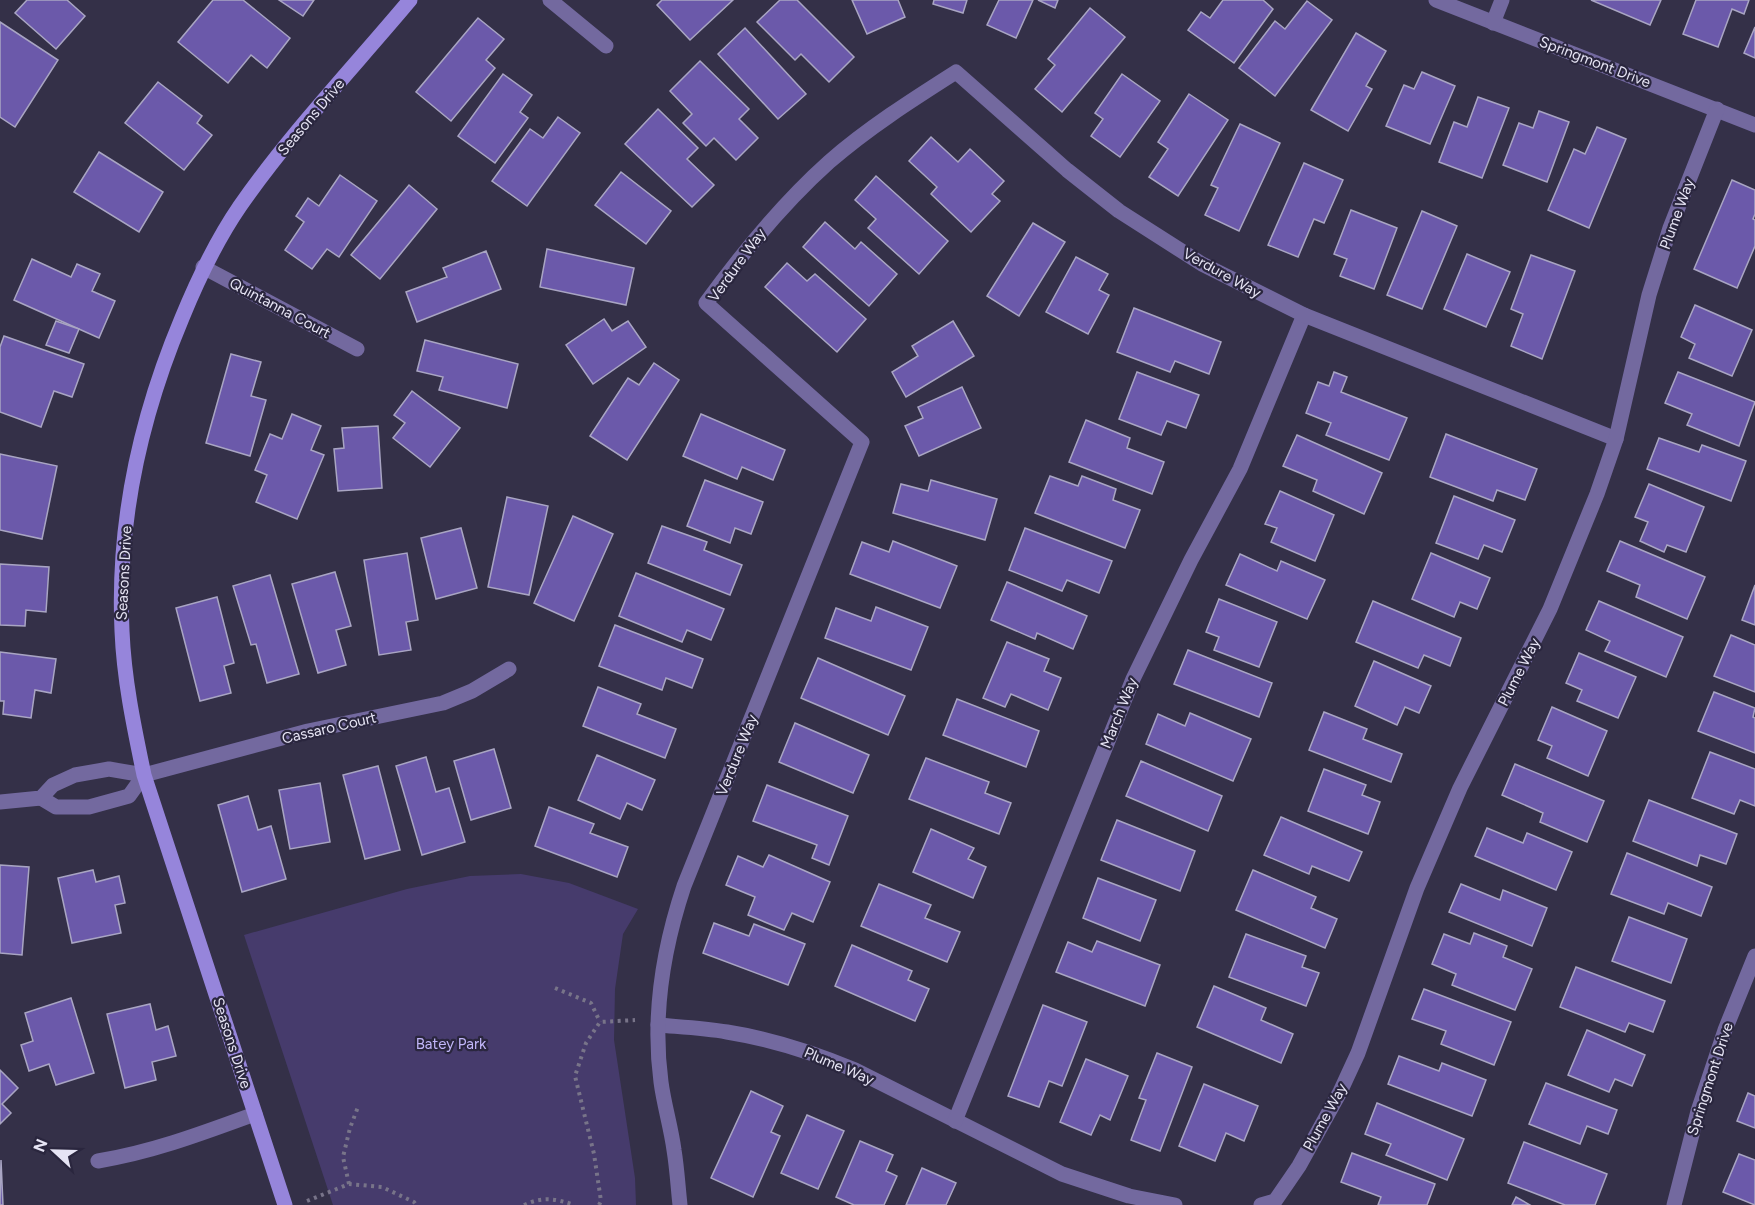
<svg xmlns="http://www.w3.org/2000/svg" width="1755" height="1205" viewBox="0 0 1755 1205" font-family="Figtree,sans-serif">
<style>
.green{fill:#463b6c}
.building{fill:#6b59aa;stroke:#a9a5c3;stroke-width:1.5}
.lines{fill:none;stroke-linecap:round;stroke-linejoin:round}
.path{stroke:#787489;stroke-width:4;stroke-dasharray:3 4.5;stroke-linecap:butt}
.street{stroke:#73699f;stroke-width:15}
.secondary{stroke:#9685db;stroke-width:15}
.labels{text-anchor:middle;dominant-baseline:central;stroke-width:4.5;stroke-linejoin:round;paint-order:stroke}
.street-label{font-size:15px;fill:#e6e4f4;stroke:#2a263e}
.park-label{font-size:15px;fill:#c1b6f9;stroke:#2a263e}
</style>
<rect width="100%" height="100%" fill="#343048"/>
<polygon class="green" points="521,874 569,883 638,909 623,934 615,989 614,1040 635,1178 636,1205 333,1205 244,935 407,889 470,876"/>
<g class="building">
<polygon points="27,0 67,0 85,16 56,49 15,13"/>
<polygon points="213,0 243,0 290,38 267,68 251,55 228,83 178,42"/>
<polygon points="279,0 314,0 303,16"/>
<polygon points="662,0 733,0 690,40 657,5"/>
<polygon points="780,0 797,0 854,57 829,82 801,54 795,60 757,22"/>
<polygon points="852,0 898,0 905,17 867,34"/>
<polygon points="934,0 967,0 963,13 933,4"/>
<polygon points="999,0 1033,0 1016,38 987,25"/>
<polygon points="1038,0 1058,0 1055,8"/>
<polygon points="1223,0 1263,0 1273,9 1234,63 1188,30 1201,12 1210,18"/>
<polygon points="1591,0 1661,0 1650,25"/>
<polygon points="1696,0 1749,0 1744,14 1732,9 1718,47 1683,34"/>
<polygon points="1307,1 1332,20 1275,96 1239,68 1275,21 1285,29"/>
<polygon points="1090,8 1125,37 1062,112 1035,89 1055,65 1048,59"/>
<polygon points="478,18 504,39 486,60 495,68 451,121 416,92"/>
<polygon points="0,22 58,60 15,127 0,117"/>
<polygon points="1755,27 1755,58 1744,53"/>
<polygon points="745,28 806,94 778,119 718,54"/>
<polygon points="1356,33 1386,51 1366,86 1372,89 1348,131 1311,110"/>
<polygon points="700,61 749,109 739,119 758,138 736,160 714,138 706,146 683,123 692,114 670,91"/>
<polygon points="1422,72 1455,86 1430,144 1386,126 1404,85 1414,89"/>
<polygon points="503,74 532,95 520,112 528,118 495,163 458,136"/>
<polygon points="1122,74 1160,101 1120,157 1091,136 1103,119 1095,113"/>
<polygon points="158,82 202,116 197,123 212,135 184,170 125,123"/>
<polygon points="1189,94 1228,120 1178,196 1149,177 1168,149 1158,142"/>
<polygon points="1478,97 1509,108 1482,178 1439,162 1454,122 1467,127"/>
<polygon points="658,109 698,148 687,159 714,185 692,207 625,144"/>
<polygon points="1539,111 1569,122 1547,182 1503,165 1519,123 1533,128"/>
<polygon points="558,117 580,133 527,206 492,181 530,129 543,138"/>
<polygon points="1240,124 1280,143 1239,231 1205,215 1218,188 1211,185"/>
<polygon points="1597,127 1626,139 1589,228 1548,210 1574,149 1585,154"/>
<polygon points="931,137 958,162 970,149 1004,181 992,194 1000,201 971,232 931,194 937,187 909,161"/>
<polygon points="99,152 163,192 139,232 74,192"/>
<polygon points="1304,163 1343,180 1324,223 1314,219 1298,257 1268,245"/>
<polygon points="621,172 671,211 646,244 595,205"/>
<polygon points="340,175 377,201 339,257 327,249 312,269 285,250 304,222 296,216 308,198 319,206"/>
<polygon points="876,176 948,241 919,274 868,228 876,219 855,200"/>
<polygon points="1732,180 1755,190 1755,214 1753,219 1755,220 1755,246 1737,288 1694,269"/>
<polygon points="409,185 437,209 380,279 351,255"/>
<polygon points="1351,210 1397,228 1374,289 1340,276 1347,259 1334,254"/>
<polygon points="1422,211 1457,226 1422,309 1387,295"/>
<polygon points="825,222 855,249 861,242 897,274 869,306 803,247"/>
<polygon points="1033,223 1065,242 1019,316 987,296"/>
<polygon points="547,249 634,268 626,305 540,287"/>
<polygon points="486,251 501,289 417,322 406,292 447,277 443,268"/>
<polygon points="1467,254 1510,272 1486,327 1444,309"/>
<polygon points="1531,255 1575,271 1542,359 1511,346 1523,314 1511,309"/>
<polygon points="1076,257 1108,274 1099,290 1109,295 1088,334 1046,312"/>
<polygon points="32,259 71,277 77,264 100,274 92,291 115,301 99,338 14,300"/>
<polygon points="787,263 807,281 815,274 866,319 837,352 765,287"/>
<polygon points="1695,305 1752,330 1732,376 1689,358 1695,344 1681,337"/>
<polygon points="1134,308 1221,342 1209,374 1175,361 1170,372 1117,352"/>
<polygon points="604,319 612,331 628,321 646,347 593,384 566,345"/>
<polygon points="56,321 79,329 69,353 46,345"/>
<polygon points="953,321 974,356 906,397 892,372 918,356 912,346"/>
<polygon points="4,336 84,364 72,397 54,391 41,427 0,412 0,347"/>
<polygon points="425,340 518,364 507,408 439,390 443,377 417,371"/>
<polygon points="231,354 261,362 251,396 266,400 250,456 206,443"/>
<polygon points="654,363 679,380 627,460 590,436 628,378 639,385"/>
<polygon points="1137,372 1199,395 1186,428 1167,421 1161,435 1119,419"/>
<polygon points="1334,372 1347,377 1341,392 1407,418 1389,460 1326,435 1331,423 1306,413 1318,382 1329,386"/>
<polygon points="1678,372 1755,402 1739,446 1687,425 1692,414 1665,403"/>
<polygon points="962,387 981,428 919,456 905,426 923,418 918,407"/>
<polygon points="412,391 460,428 430,467 393,438 405,423 394,415"/>
<polygon points="292,414 321,426 311,450 324,455 297,519 256,502 267,475 255,470 270,434 282,439"/>
<polygon points="701,414 785,450 773,480 742,467 737,479 683,456"/>
<polygon points="1086,420 1130,438 1127,448 1164,462 1152,494 1069,462"/>
<polygon points="378,426 382,488 338,491 334,449 344,448 342,428"/>
<polygon points="1446,434 1537,469 1525,500 1497,490 1493,501 1430,477"/>
<polygon points="1297,435 1382,473 1364,514 1313,491 1317,480 1283,466"/>
<polygon points="1659,438 1699,452 1702,445 1746,461 1731,501 1647,469"/>
<polygon points="0,454 57,466 42,539 0,530"/>
<polygon points="1050,476 1078,486 1082,476 1116,489 1113,500 1140,510 1125,548 1035,513"/>
<polygon points="705,480 763,502 751,534 735,528 730,543 687,526"/>
<polygon points="931,480 997,499 985,540 893,513 901,484 928,491"/>
<polygon points="1649,484 1704,507 1686,552 1667,545 1664,552 1640,541 1648,522 1635,517"/>
<polygon points="1280,491 1334,515 1315,561 1271,542 1277,528 1265,524"/>
<polygon points="1454,496 1515,520 1502,552 1484,545 1478,559 1436,543"/>
<polygon points="507,497 548,506 529,595 488,587"/>
<polygon points="573,516 613,534 574,621 534,603"/>
<polygon points="662,526 707,542 704,550 742,565 730,595 648,563"/>
<polygon points="461,528 477,588 436,599 421,538"/>
<polygon points="1025,528 1112,561 1099,593 1067,580 1062,591 1009,570"/>
<polygon points="893,541 957,566 940,608 850,574 862,542 889,552"/>
<polygon points="1620,541 1705,577 1687,619 1636,597 1640,585 1607,571"/>
<polygon points="407,553 418,620 406,622 411,650 379,655 364,560"/>
<polygon points="1431,553 1490,578 1477,609 1460,602 1454,617 1412,599"/>
<polygon points="1240,554 1277,571 1281,561 1325,580 1307,619 1226,585"/>
<polygon points="0,564 49,567 46,612 26,610 25,626 0,625"/>
<polygon points="335,572 351,626 336,630 346,665 318,673 292,584"/>
<polygon points="636,573 724,609 711,640 687,630 682,642 619,616"/>
<polygon points="270,575 299,674 267,683 256,644 251,645 233,586"/>
<polygon points="1007,582 1087,616 1073,649 1037,633 1035,639 991,620"/>
<polygon points="1755,585 1755,625 1742,620"/>
<polygon points="217,597 234,663 224,666 231,693 200,701 176,608"/>
<polygon points="1219,599 1277,622 1259,667 1214,650 1219,637 1206,632"/>
<polygon points="1373,601 1461,638 1450,666 1424,655 1418,668 1356,642"/>
<polygon points="1599,601 1683,637 1666,677 1605,651 1610,641 1586,630"/>
<polygon points="876,607 928,627 911,670 825,638 836,608 871,621"/>
<polygon points="615,625 703,659 692,688 666,678 662,690 599,666"/>
<polygon points="1731,635 1755,645 1755,692 1714,676"/>
<polygon points="1007,642 1049,659 1044,671 1061,678 1048,710 1011,694 1005,707 983,698"/>
<polygon points="1188,650 1272,683 1259,717 1174,684"/>
<polygon points="0,652 56,659 51,693 35,690 31,718 3,714 4,701 0,701"/>
<polygon points="1579,653 1636,677 1618,718 1577,701 1582,690 1566,683"/>
<polygon points="818,658 905,696 888,735 801,698"/>
<polygon points="1374,661 1431,686 1419,713 1405,707 1397,725 1355,706"/>
<polygon points="598,687 641,704 637,714 676,729 665,758 583,726"/>
<polygon points="1714,692 1755,708 1753,717 1755,718 1755,753 1698,731"/>
<polygon points="957,699 1039,731 1026,767 943,735"/>
<polygon points="1552,707 1607,731 1588,776 1547,758 1552,746 1538,740"/>
<polygon points="1324,712 1367,729 1363,739 1402,754 1391,782 1309,750"/>
<polygon points="1190,713 1251,739 1233,781 1146,744 1158,714 1185,726"/>
<polygon points="795,723 869,755 853,793 779,762"/>
<polygon points="494,749 511,808 471,820 454,761"/>
<polygon points="1710,752 1755,769 1755,806 1740,800 1734,814 1692,798"/>
<polygon points="597,755 655,780 642,810 627,803 620,819 578,800"/>
<polygon points="426,757 436,792 449,788 465,842 422,855 396,766"/>
<polygon points="926,758 989,782 985,793 1011,803 999,834 909,799"/>
<polygon points="1141,761 1222,796 1208,831 1126,796"/>
<polygon points="1515,764 1604,801 1587,842 1540,822 1543,813 1502,795"/>
<polygon points="378,766 400,850 365,859 343,775"/>
<polygon points="1324,769 1366,785 1362,795 1380,802 1368,834 1308,811"/>
<polygon points="320,783 330,842 290,849 279,790"/>
<polygon points="767,785 848,816 829,865 812,858 817,845 753,821"/>
<polygon points="248,796 258,830 271,826 286,879 242,892 218,805"/>
<polygon points="1649,800 1737,834 1726,864 1700,855 1697,866 1633,841"/>
<polygon points="549,807 594,824 590,833 628,847 617,877 535,846"/>
<polygon points="1281,817 1362,852 1349,881 1312,866 1309,874 1264,855"/>
<polygon points="1117,820 1195,851 1180,891 1101,860"/>
<polygon points="1487,828 1523,843 1527,833 1572,852 1556,890 1475,856"/>
<polygon points="931,829 974,848 968,859 986,867 973,898 913,872"/>
<polygon points="1627,853 1712,887 1701,916 1668,903 1664,914 1611,894"/>
<polygon points="769,855 830,882 813,922 792,913 784,930 748,915 755,897 726,885 738,856 763,867"/>
<polygon points="0,865 29,867 22,955 0,953"/>
<polygon points="93,870 96,882 119,876 125,903 115,905 121,933 72,943 58,878"/>
<polygon points="1253,870 1316,897 1311,908 1337,919 1325,948 1236,910"/>
<polygon points="1098,878 1156,900 1140,941 1083,918"/>
<polygon points="879,884 931,905 925,918 960,932 947,962 861,926"/>
<polygon points="1461,884 1500,900 1503,890 1547,908 1532,946 1449,912"/>
<polygon points="1629,917 1687,939 1671,983 1612,961"/>
<polygon points="714,923 749,936 754,924 805,944 788,985 703,953"/>
<polygon points="1474,933 1507,946 1503,957 1532,969 1515,1010 1452,985 1456,974 1432,964 1444,934 1470,944"/>
<polygon points="1246,934 1306,956 1302,967 1319,973 1306,1006 1229,977"/>
<polygon points="1097,941 1160,965 1145,1006 1056,972 1068,942 1092,952"/>
<polygon points="852,945 912,971 908,980 929,989 915,1021 835,986"/>
<polygon points="1576,967 1665,1001 1653,1032 1629,1023 1625,1032 1560,1007"/>
<polygon points="1214,986 1266,1008 1261,1020 1293,1034 1281,1063 1197,1027"/>
<polygon points="1424,989 1511,1022 1494,1065 1441,1044 1446,1031 1412,1019"/>
<polygon points="71,998 94,1073 56,1085 49,1064 29,1071 21,1045 33,1041 25,1013"/>
<polygon points="150,1004 156,1030 168,1026 176,1056 152,1062 156,1080 125,1088 107,1014"/>
<polygon points="1043,1005 1087,1022 1062,1086 1049,1081 1039,1107 1008,1096"/>
<polygon points="1587,1030 1645,1055 1632,1086 1615,1079 1609,1092 1568,1075"/>
<polygon points="1157,1053 1192,1067 1160,1151 1131,1140 1146,1100 1139,1098"/>
<polygon points="1399,1056 1439,1071 1442,1063 1486,1080 1472,1116 1388,1084"/>
<polygon points="1086,1059 1128,1076 1110,1120 1100,1115 1091,1135 1060,1122"/>
<polygon points="0,1070 18,1088 2,1104 11,1113 0,1124"/>
<polygon points="1546,1083 1617,1110 1608,1134 1587,1126 1580,1144 1529,1124"/>
<polygon points="1204,1084 1258,1106 1244,1141 1226,1133 1215,1161 1179,1146"/>
<polygon points="751,1091 783,1106 771,1132 780,1136 753,1197 711,1178"/>
<polygon points="1748,1093 1755,1096 1755,1128 1737,1121"/>
<polygon points="1377,1103 1464,1139 1447,1180 1386,1155 1391,1144 1365,1134"/>
<polygon points="807,1115 844,1131 818,1189 781,1173"/>
<polygon points="860,1141 893,1155 886,1171 897,1176 884,1205 854,1205 836,1197"/>
<polygon points="1524,1142 1607,1174 1595,1205 1565,1205 1508,1183"/>
<polygon points="1352,1153 1435,1184 1427,1205 1378,1205 1381,1197 1341,1182"/>
<polygon points="1739,1154 1755,1160 1755,1205 1723,1192"/>
<polygon points="1,1160 3,1205 0,1205"/>
<polygon points="922,1168 956,1183 946,1205 906,1205"/>
<polygon points="1516,1197 1530,1205 1512,1205"/>
</g>
<g class="lines">
<g class="path">
<polyline points="555,988 591,1003 600,1022"/>
<polyline points="349,1184 343,1157 350,1128 358,1107"/>
<polyline points="307,1201 349,1184 382,1187 414,1202 416,1205"/>
<path d="M524,1205C543,1196 556,1199 575,1205"/>
<polyline points="599,1205 601,1201 594,1154 575,1076 586,1043 600,1022 635,1020"/>
</g>
<g class="street">
<polyline points="550,0 606,46"/>
<polyline points="1436,0 1755,125"/>
<polyline points="1493,23 1502,0"/>
<polyline points="203,267 357,349"/>
<polyline points="41,798 56,807 89,807 129,796 144,775"/>
<polyline points="0,802 41,798 53,785 75,775 109,769 144,775 308,731 443,703 472,691 509,669"/>
<path d="M658,1025C681,1027 704,1028 727,1032C771,1039 814,1053 855,1070L1062,1174L1129,1196L1175,1205"/>
<polyline points="955,1121 1133,679 1191,560 1240,469 1304,315"/>
<path d="M98,1161C153,1152 203,1133 255,1114"/>
<path d="M680,1205C678,1187 677,1168 674,1150C671,1127 664,1105 661,1082C652,1015 663,949 684,886L862,442L706,303C743,252 782,204 829,162C868,128 912,100 956,72L1067,170L1119,211L1202,264L1304,315L1616,439"/>
<polyline points="1261,1205 1275,1201 1299,1166 1340,1092 1358,1053 1417,888 1460,788 1550,609 1597,494 1616,439 1649,295 1670,228 1717,109"/>
<polyline points="1674,1205 1698,1111 1725,1030 1755,956"/>
</g>
<path class="secondary" d="M285,1205L144,775C134,727 124,680 122,631C117,523 140,418 182,318C198,279 216,241 240,206C291,133 353,68 410,0"/>
</g>
<g class="labels">
<g class="street-label">
<text transform="translate(1595 62) rotate(21)">Springmont Drive</text>
<text transform="translate(311 117) rotate(-50)">Seasons Drive</text>
<text transform="translate(1677 214) rotate(-70)">Plume Way</text>
<text transform="translate(737 265) rotate(-54)">Verdure Way</text>
<text transform="translate(1222 273) rotate(29)">Verdure Way</text>
<text transform="translate(280 308) rotate(28)">Quintanna Court</text>
<text transform="translate(124 573) rotate(-87)">Seasons Drive</text>
<text transform="translate(1519 672) rotate(-63)">Plume Way</text>
<text transform="translate(1119 713) rotate(-68)">March Way</text>
<text transform="translate(329 728) rotate(-13)">Cassaro Court</text>
<text transform="translate(737 755) rotate(-68)">Verdure Way</text>
<text transform="translate(232 1043) rotate(72)">Seasons Drive</text>
<text transform="translate(839 1066) rotate(23)">Plume Way</text>
<text transform="translate(1710 1079) rotate(-72)">Springmont Drive</text>
<text transform="translate(1325 1117) rotate(-61)">Plume Way</text>
</g>
<g class="park-label">
<text x="451" y="1044">Batey Park</text>
</g>
</g>
<g transform="translate(54 1151) rotate(292)" stroke="#2a263e" stroke-width="4.5" paint-order="stroke">
<path d="M0-4.5L10 22L0 15L-10 22Z" fill="#e6e4f4"/>
<text y="-9" font-size="16" font-weight="bold" text-anchor="middle" fill="#e6e4f4">N</text>
</g>
</svg>
